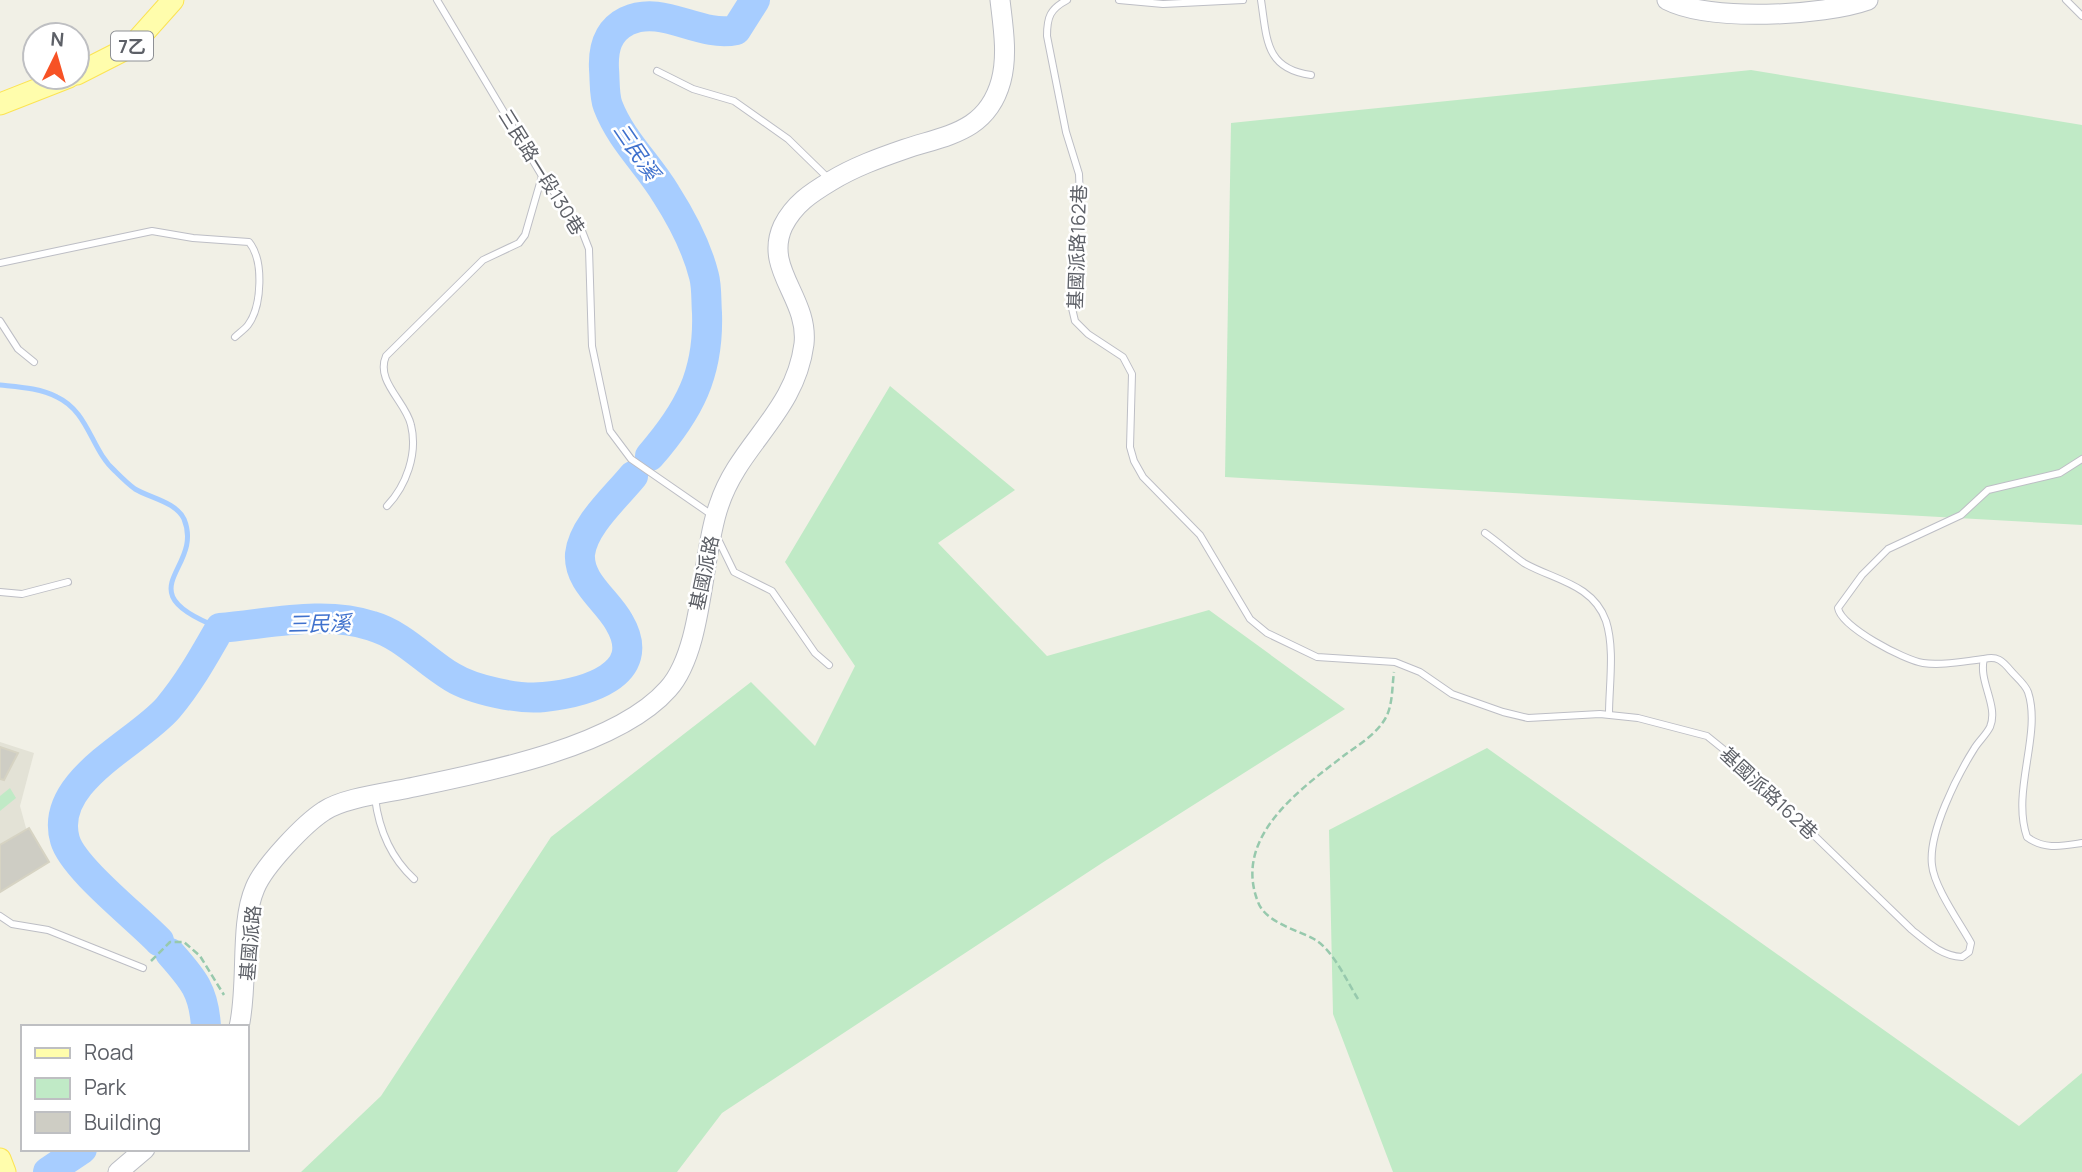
<svg xmlns="http://www.w3.org/2000/svg" width="2082" height="1172" viewBox="0 0 2082 1172" font-family="Manrope,'Noto Sans TC',sans-serif">
<style>
.education{fill:#e3e2d6}
.green{fill:#c0eac6}
.lines{fill:none;stroke-linecap:round;stroke-linejoin:round}
.stream{stroke:#a7cdff;stroke-width:5}
.river{stroke:#a7cdff;stroke-width:30}
.building{fill:#cecdc4;stroke:#d6d3c3;stroke-width:2}
.lane-casing{stroke:#bdbec5;stroke-width:8}
.secondary-casing{stroke:#bbbdc4;stroke-width:21}
.primary-casing{stroke:#fce453;stroke-width:23}
.path{stroke:#97c9ad;stroke-width:2.5;stroke-dasharray:7 3.5;stroke-linecap:butt}
.lane{stroke:#fff;stroke-width:6}
.secondary{stroke:#fff;stroke-width:19}
.primary{stroke:#fffdac;stroke-width:21}
.labels{text-anchor:middle;dominant-baseline:central;stroke-width:5;stroke-linejoin:round;paint-order:stroke}
.shield{fill:#fff;stroke:#8e9095;stroke-width:2}
.shield-label{font-size:18px;font-weight:bold;fill:#5d6067}
.street-label{font-size:19px;fill:#5d6067;stroke:#fff}
.water-label{font-size:21px;font-style:italic;fill:#3f71cd;stroke:#fff}
</style>
<rect width="100%" height="100%" fill="#f1f0e6"/>
<polygon class="education" points="0,742 34,753 20,806 32,850 0,869"/>
<g class="green">
<polygon points="1751,70 2082,125 2082,525 1225,477 1231,123"/>
<polygon points="890,386 1015,490 938,543 1047,656 1209,610 1345,709 1105,861 722,1113 677,1172 301,1172 381,1096 551,837 751,682 815,746 855,666 785,562"/>
<polygon points="1487,748 2019,1126 2082,1073 2082,1172 1393,1172 1333,1014 1329,830"/>
<polygon points="10,788 16,798 0,811 0,796"/>
</g>
<g class="lines">
<path class="stream" d="M0,385C19,387 40,388 57,397C89,412 91,450 115,471C121,477 128,484 135,489C150,498 176,502 184,519C205,570 122,590 220,628"/>
<g class="river">
<path d="M650,456C689,411 709,374 707,313C706,301 707,287 704,276C697,248 682,219 666,194C648,164 621,140 608,106C604,96 605,81 604,69C603,49 607,31 627,21C663,4 699,38 736,30L755,0"/>
<path d="M159,941C136,917 73,868 65,840C48,781 137,744 168,708C189,683 204,656 220,628C269,624 324,610 372,626C403,635 425,661 452,677C473,690 520,700 544,697C583,693 651,676 619,622C607,600 578,582 580,554C583,526 615,498 633,476"/>
<path d="M170,953C193,979 204,991 206,1027"/>
<polyline points="48,1172 82,1149"/>
</g>
</g>
<g class="building">
<polygon points="0,747 18,753 4,780 0,779"/>
<polygon points="29,828 49,862 0,892 0,845"/>
</g>
<g class="lines">
<defs>
<g id="lane">
<polyline points="437,0 542,176 582,231 589,249 592,346 610,431 631,459 712,515"/>
<path d="M1067,0C1050,9 1047,17 1047,36L1066,132L1079,174L1080,199L1071,304L1075,321L1088,334L1123,357L1132,374L1130,447L1134,461L1143,477L1200,535L1250,619L1267,633L1317,657L1395,662L1420,672L1452,694L1503,712L1528,718L1600,714L1638,718L1707,736L1733,757L1912,930C1928,943 1942,956 1962,957L1969,952L1971,943C1960,923 1934,887 1932,865C1928,833 1957,776 1974,749C1978,742 1986,735 1990,727C1999,706 1978,681 1984,659C1997,656 2002,660 2011,671C2016,677 2025,684 2028,692C2042,734 2011,791 2027,837C2044,850 2062,846 2082,843"/>
<polyline points="1119,0 1163,4 1243,0"/>
<path d="M1261,0C1267,39 1265,69 1311,75"/>
<polyline points="2066,0 2082,16"/>
<polyline points="657,71 693,89 734,101 788,139 830,180"/>
<path d="M0,263L152,231L193,238L249,242C264,260 262,306 248,325C245,329 239,333 235,337"/>
<polyline points="0,321 18,349 34,362"/>
<path d="M387,506C406,486 418,454 411,425C406,402 375,381 386,356L483,260L519,243L525,235L542,176"/>
<path d="M1485,533C1498,542 1511,554 1524,563C1554,580 1593,584 1606,621C1615,649 1609,686 1609,714"/>
<polyline points="717,537 734,572 772,591 815,653 829,665"/>
<polyline points="0,592 22,594 68,582"/>
<path d="M1984,659C1965,661 1942,666 1923,663C1904,660 1841,627 1838,608L1862,575L1888,549L1961,515L1988,490L2060,473L2082,459"/>
<path d="M375,798C379,830 390,857 414,879"/>
<polyline points="0,916 12,924 48,930 143,968"/>
</g>
<g id="secondary">
<path d="M1667,0C1710,22 1823,16 1868,0"/>
<path d="M239,1027C249,984 239,925 255,888C264,866 304,824 324,811C343,798 386,793 409,788C483,773 617,747 668,689C704,649 701,555 719,505C739,444 795,413 804,344C809,298 763,269 783,226C794,204 811,193 831,181C854,167 879,158 905,149C947,135 987,132 1001,81C1008,55 1003,26 1000,0"/>
<polyline points="118,1172 145,1149"/>
</g>
<g id="primary">
<polyline points="77,74 132,46 173,0"/>
<polyline points="0,104 69,77"/>
<polyline points="0,1159 5,1172"/>
</g>
</defs>
<use href="#lane" class="lane-casing"/>
<use href="#secondary" class="secondary-casing"/>
<use href="#primary" class="primary-casing"/>
<g class="path">
<polyline points="151,961 170,942 184,942 200,956 224,995"/>
<path d="M1358,999C1346,980 1334,951 1314,939C1297,930 1265,922 1258,902C1232,836 1302,788 1346,754C1360,744 1376,734 1385,719C1393,706 1392,686 1394,672"/>
</g>
<use href="#lane" class="lane"/>
<use href="#secondary" class="secondary"/>
<use href="#primary" class="primary"/>
</g>
<g class="labels">
<rect class="shield" x="111" y="31.5" width="42" height="29" rx="5"/>
<g class="shield-label">
<text x="132" y="46">7乙</text>
</g>
<g class="street-label">
<text transform="translate(542 172) rotate(58)">三民路一段130巷</text>
<text transform="translate(1077 247) rotate(-88)">基國派路162巷</text>
<text transform="translate(704 573) rotate(-78)">基國派路</text>
<text transform="translate(1769 793) rotate(43)">基國派路162巷</text>
<text transform="translate(250 943) rotate(-85)">基國派路</text>
</g>
<g class="water-label">
<text transform="translate(637 151) rotate(56)">三民溪</text>
<text transform="translate(319 623) rotate(-1)">三民溪</text>
</g>
</g>
<rect x="21" y="1025" width="228" height="126" fill="#ffffff" stroke="#bebfc2" stroke-width="2"/>
<rect x="35" y="1048" width="35" height="10" fill="#fffdac" stroke="#bebfc2" stroke-width="2"/>
<text x="84" y="1060" font-size="21" fill="#5d6067">Road</text>
<rect x="35" y="1078" width="35" height="21" fill="#c0eac6" stroke="#bebfc2" stroke-width="2"/>
<text x="84" y="1095" font-size="21" fill="#5d6067">Park</text>
<rect x="35" y="1112" width="35" height="21" fill="#cecdc4" stroke="#bebfc2" stroke-width="2"/>
<text x="84" y="1130" font-size="21" fill="#5d6067">Building</text>
<g transform="translate(56 56) rotate(5)"><circle r="33" fill="#ffffff" stroke="#bebfc2" stroke-width="2"/>
<path d="M0-5L12 26L0 18L-12 26Z" fill="#f75225"/>
<text y="-10" font-size="19" font-weight="bold" text-anchor="middle" fill="#5d6067">N</text>
</g>
</svg>
